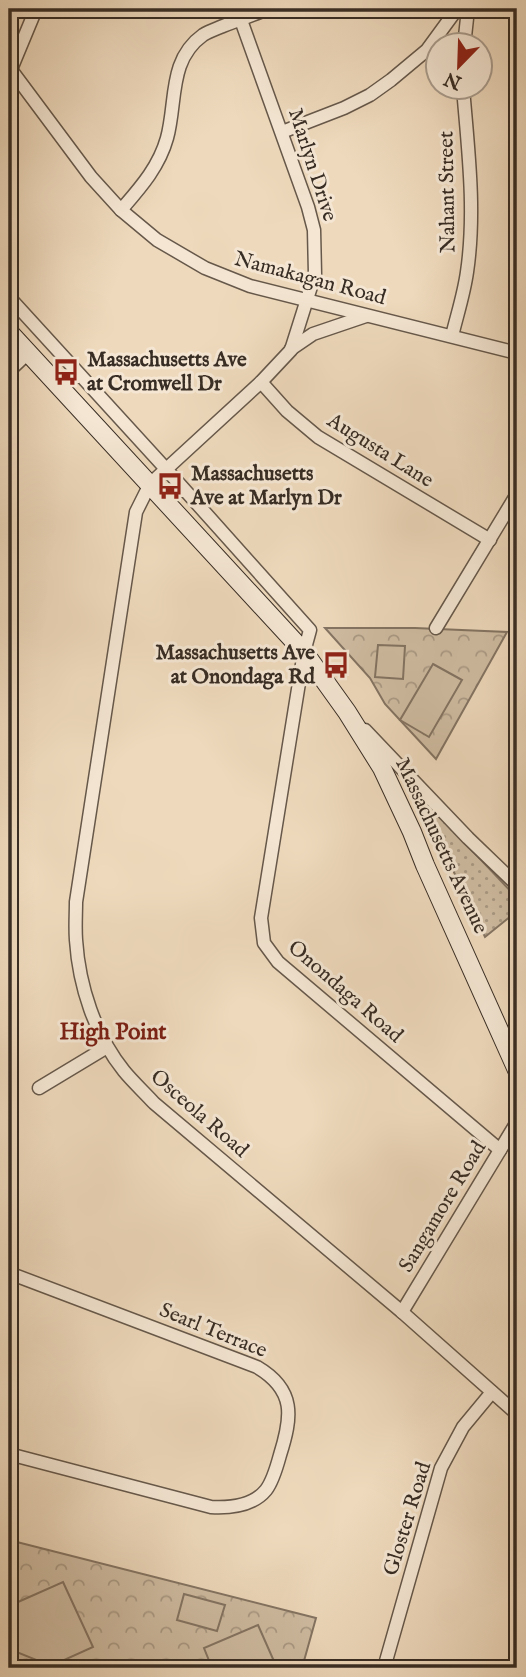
<svg xmlns="http://www.w3.org/2000/svg" width="526" height="1677" viewBox="0 0 526 1677" font-family="'IM FELL English',serif">
<style>
.grass{fill:url(#grass-dots);stroke:#847463;stroke-width:2}
.park{fill:url(#park-crowns);stroke:#847463;stroke-width:2}
.garden{fill:#cfbca2;stroke:#847463;stroke-width:2}
.lines{fill:none;stroke-linecap:round;stroke-linejoin:round}
.minor-casing{stroke:#66584a;stroke-width:15}
.secondary-casing{stroke:#382d24;stroke-width:20}
.minor{stroke:#f4e6d3;stroke-width:12}
.secondary{stroke:#f4e6d3;stroke-width:18}
.labels{text-anchor:middle;dominant-baseline:central;stroke-width:6;stroke-linejoin:round;paint-order:stroke}
.street-label{font-size:21px;fill:#382d24;stroke:#f4e6d3}
.poi-label{font-size:21px;font-weight:bold;fill:#382d24;stroke:#f4e6d3;text-anchor:start}
.neighbourhood-label{font-size:23px;font-weight:bold;fill:#7a1f14;stroke:#f4e6d3}
</style>
<defs>
<pattern id="grass-dots" width="8" height="8" patternUnits="userSpaceOnUse" patternTransform="scale(1.75)"><rect width="8" height="8" fill="#cfbca2"/><path d="M2 2h.1M6 6h.1" fill="none" stroke="#a99984" stroke-width="1.8" stroke-linecap="round"/></pattern>
<pattern id="park-crowns" width="20" height="18" patternUnits="userSpaceOnUse" patternTransform="scale(1.75)"><rect width="20" height="18" fill="#cfbca2"/><path d="M2 6a3 3 0 1 1 6 0M12 15a3 3 0 1 1 6 0" fill="none" stroke="#a99984"/></pattern>
</defs>
<rect width="100%" height="100%" fill="#eed9bc"/>
<filter id="stains"><feTurbulence type="fractalNoise" baseFrequency=".00286" numOctaves="4"/><feColorMatrix values="0 0 0 0 .2 0 0 0 0 .09 0 0 0 0 .02 0 0 0 .5 -.17"/></filter>
<radialGradient id="worn" r=".72"><stop offset=".6" stop-color="#630" stop-opacity="0"/><stop offset="1" stop-color="#630" stop-opacity=".3"/></radialGradient>
<polygon class="grass" points="414,789 517,898 517,911 485,937"/>
<g class="park">
<polygon points="325,628 415,628 507,632 436,759 385,704 370,678"/>
<polygon points="9,1540 316,1618 302,1668 9,1668"/>
</g>
<g class="garden">
<polygon points="378,645 405,646 403,679 375,677"/>
<polygon points="433,664 462,680 429,737 400,720"/>
<polygon points="63,1582 93,1647 51,1666 14,1651 9,1640 9,1606"/>
<polygon points="184,1594 225,1605 217,1631 177,1620"/>
<polygon points="258,1625 277,1668 212,1668 204,1648"/>
</g>
<g class="lines">
<defs>
<g id="minor">
<path d="M237,9L308,207L314,230L315,274L291,350L261,382L150,484L136,512L76,902C76,914 75,927 76,940C79,986 95,1035 124,1071C133,1082 144,1092 154,1103L402,1312L517,1414"/>
<polyline points="464,46 468,9"/>
<polyline points="9,67 91,177 121,210 157,240 205,268 250,286 517,353"/>
<polyline points="9,74 36,9"/>
<polyline points="282,132 344,108 370,95 391,80 427,50 457,9"/>
<path d="M121,210C140,188 159,167 167,138C177,102 168,60 203,35C209,31 216,29 223,26C238,20 253,15 268,9"/>
<polyline points="9,297 166,469 310,630 304,652 261,918 264,943 278,962 500,1150"/>
<path d="M452,336C457,315 464,294 467,272C476,211 468,149 463,88"/>
<polyline points="291,349 313,334 366,316"/>
<polyline points="9,371 28,353"/>
<polyline points="261,382 287,411 318,437 490,540"/>
<polyline points="436,628 517,494"/>
<polyline points="365,730 468,838 517,885"/>
<polyline points="39,1088 107,1047"/>
<path d="M9,1273L257,1367C296,1390 292,1417 280,1455C277,1466 273,1481 266,1490C253,1506 229,1508 211,1507L9,1454"/>
<polyline points="402,1312 517,1122"/>
<polyline points="384,1668 441,1468 463,1427 492,1392"/>
</g>
<polyline id="secondary" points="9,332 304,652 347,712 382,768 412,832 425,865 517,1070"/>
</defs>
<use href="#minor" class="minor-casing"/>
<use href="#secondary" class="secondary-casing"/>
<use href="#minor" class="minor"/>
<use href="#secondary" class="secondary"/>
</g>
<defs>
<symbol id="bus-bare" viewBox="-9 -9 18 18"><path d="M-5-6H5V4H4V6H2V4H-2V6H-4V4H-5ZM-3.5-4V0h7V-4ZM-3.5 1.2v1.5H-2V1.2ZM2 1.2v1.5H3.5V1.2Z" fill="#8f2418" stroke="#f4e6d3" stroke-width="2.5" paint-order="stroke"/></symbol>
</defs>
<g fill-rule="evenodd">
<use href="#bus-bare" x="47" y="353" width="38" height="38"/>
<use href="#bus-bare" x="151" y="467" width="38" height="38"/>
<use href="#bus-bare" x="317" y="646" width="38" height="38"/>
</g>
<g class="labels">
<g class="street-label">
<text transform="translate(312 165) rotate(72)">Marlyn Drive</text>
<text transform="translate(448 192) rotate(-91)">Nahant Street</text>
<text transform="translate(310 279) rotate(15)">Namakagan Road</text>
<text transform="translate(380 451) rotate(32)">Augusta Lane</text>
<text transform="translate(441 846) rotate(65)">Massachusetts Avenue</text>
<text transform="translate(345 992) rotate(41)">Onondaga Road</text>
<text transform="translate(199 1114) rotate(41)">Osceola Road</text>
<text transform="translate(443 1207) rotate(-59)">Sangamore Road</text>
<text transform="translate(213 1331) rotate(22)">Searl Terrace</text>
<text transform="translate(408 1519) rotate(-73)">Gloster Road</text>
</g>
<g class="poi-label">
<text x="87" y="360">Massachusetts Ave<tspan x="87" dy="24">at Cromwell Dr</tspan></text>
<text x="191" y="474">Massachusetts<tspan x="191" dy="24">Ave at Marlyn Dr</tspan></text>
<text x="315" y="653" text-anchor="end">Massachusetts Ave<tspan x="315" dy="24">at Onondaga Rd</tspan></text>
</g>
<g class="neighbourhood-label">
<text x="113" y="1032">High Point</text>
</g>
</g>
<rect width="526" height="1677" fill="none" stroke="#eed9bc" stroke-width="35"/>
<rect x="10" y="10" width="505" height="1656" fill="none" stroke="#382d24" stroke-width="3.5"/>
<rect x="18" y="18" width="491" height="1642" fill="none" stroke="#382d24" stroke-width="2"/>
<g transform="translate(459 66) rotate(203)"><circle r="33" fill="#f4e6d3" stroke="#a99c8d" stroke-width="2"/>
<path d="M0-5L12 26L0 18L-12 26Z" fill="#8f2418"/>
<text y="-10" font-size="19" font-weight="bold" text-anchor="middle" fill="#382d24">N</text>
</g>
<rect width="100%" height="100%" filter="url(#stains)"/>
<rect width="100%" height="100%" fill="url(#worn)"/>
</svg>
